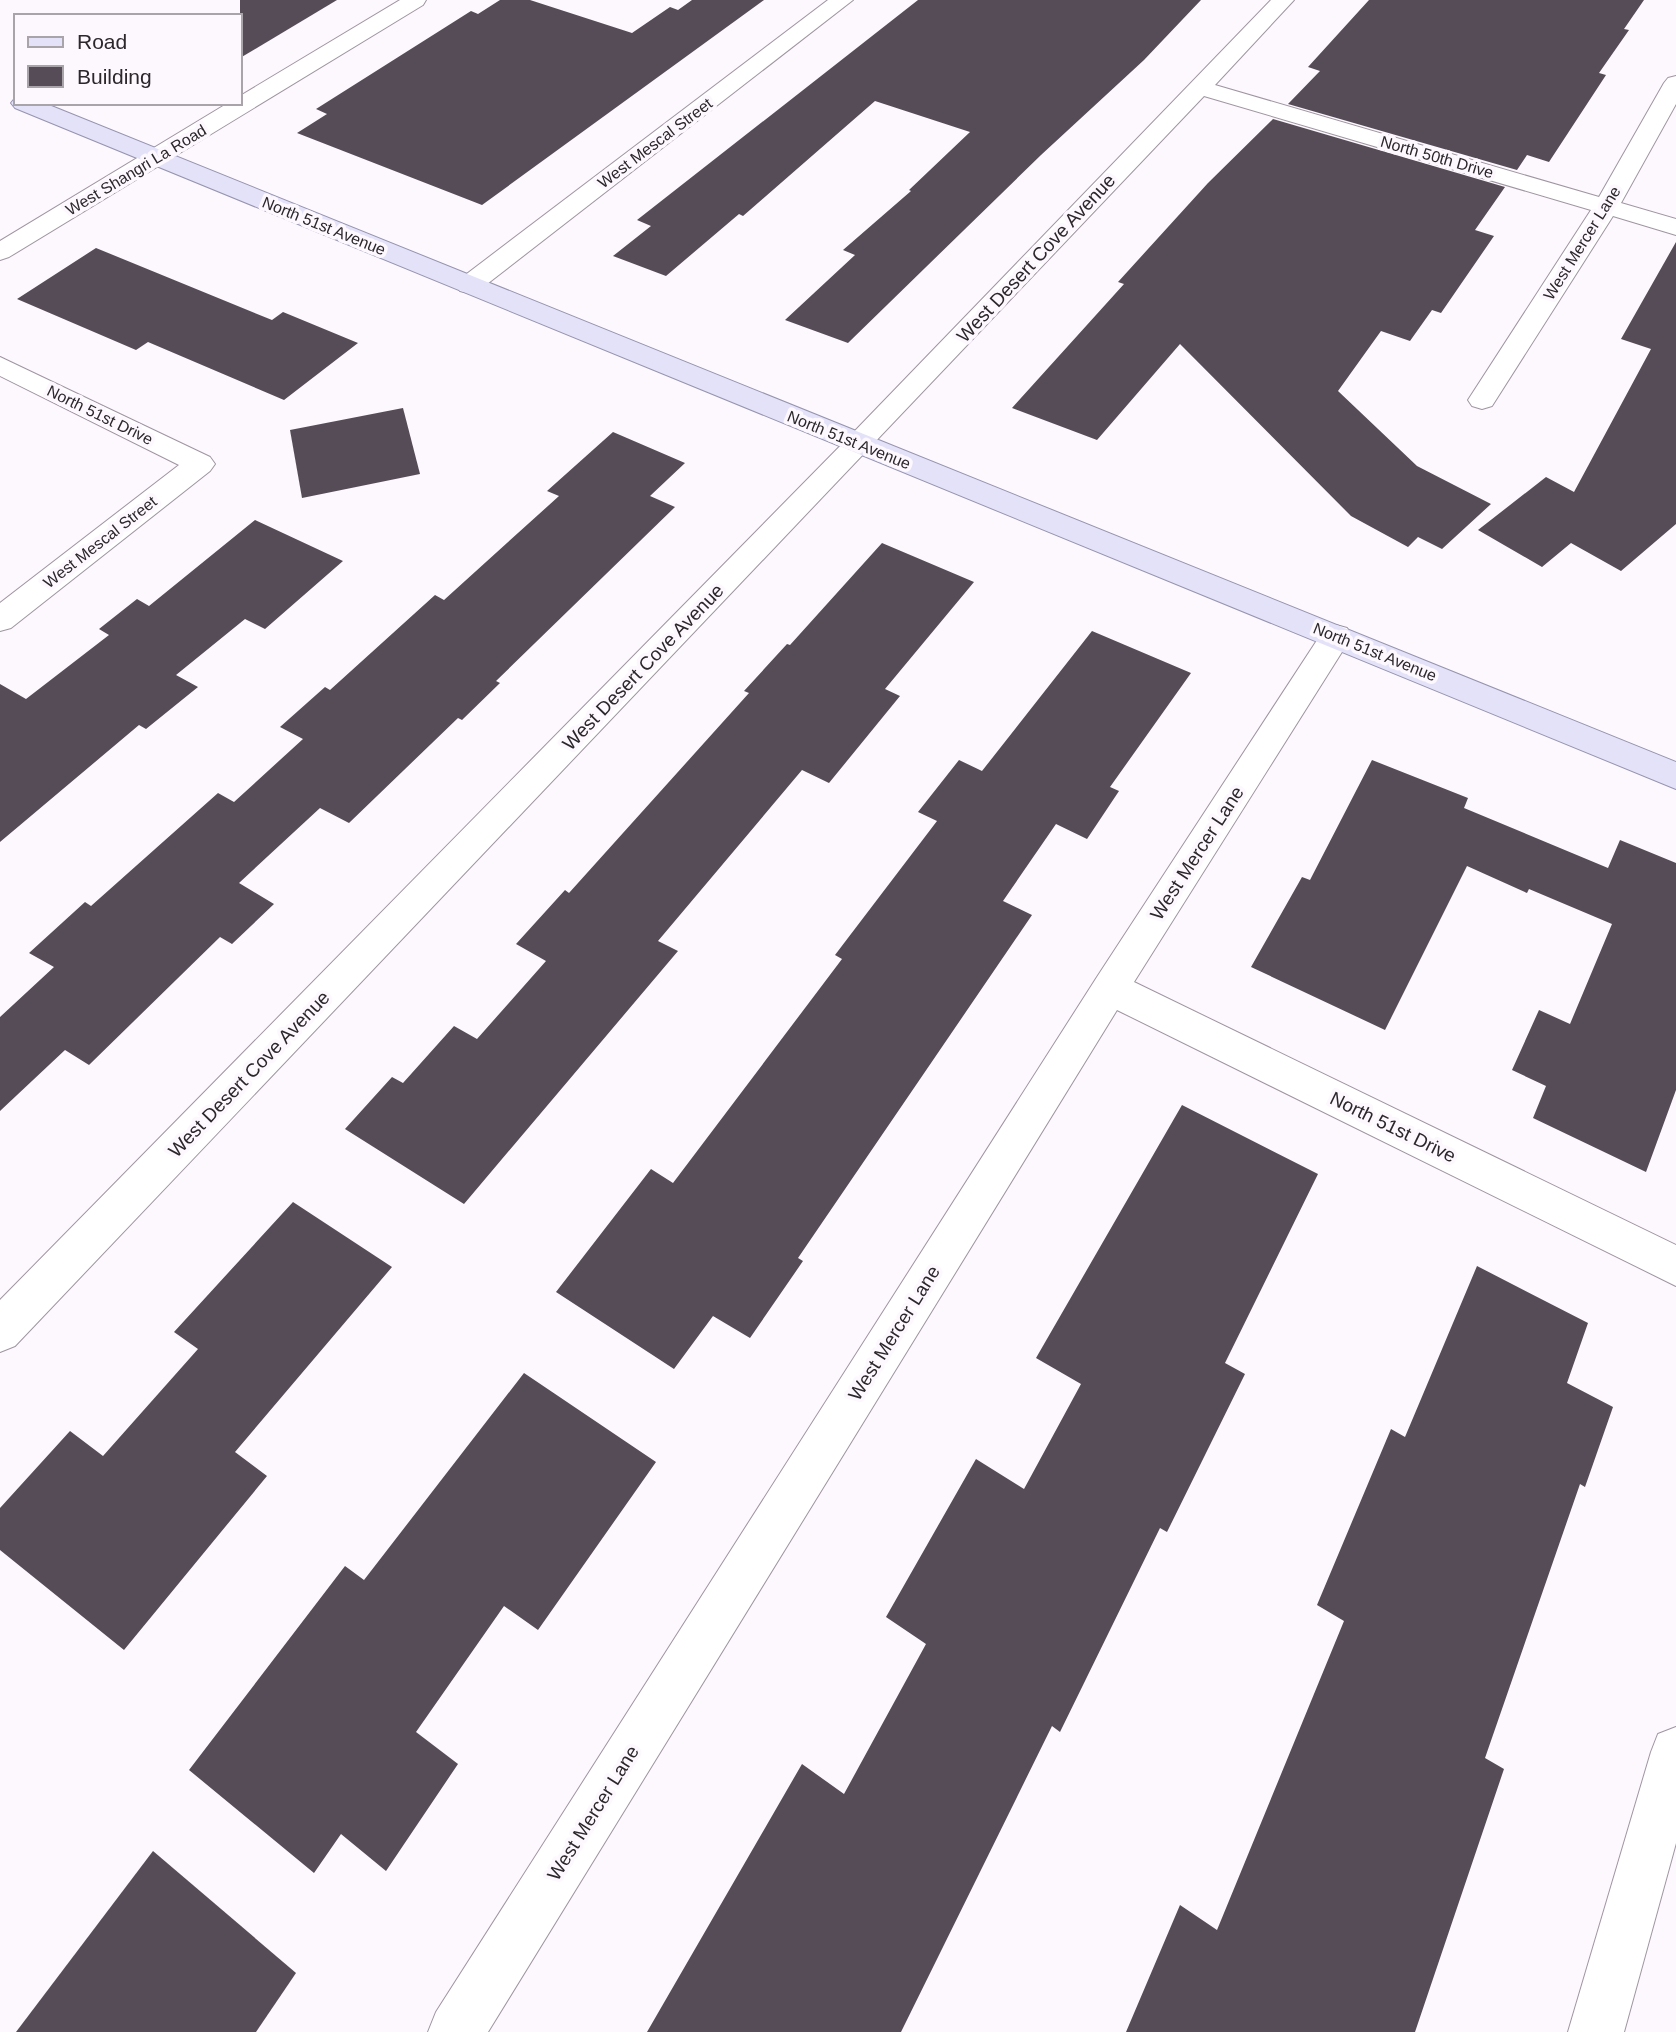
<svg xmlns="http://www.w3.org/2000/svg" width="1676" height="2032" viewBox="0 0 1676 2032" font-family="Helvetica,sans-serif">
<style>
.building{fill:#554c57}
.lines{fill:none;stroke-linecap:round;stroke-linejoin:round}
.minor-casing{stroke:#9f95a1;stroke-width:2}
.primary-casing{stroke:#9694ae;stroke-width:2}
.minor{fill:#fff;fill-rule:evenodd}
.primary{fill:#e3e2f9;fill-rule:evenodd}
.labels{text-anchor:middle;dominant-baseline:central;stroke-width:7;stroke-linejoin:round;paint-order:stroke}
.far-street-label{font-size:16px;fill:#2b272b;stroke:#fdf7fe}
.street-label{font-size:19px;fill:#2b272b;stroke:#fdf7fe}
</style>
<rect width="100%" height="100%" fill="#fdf7fe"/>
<g class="building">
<polygon points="240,0 337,0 240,58"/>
<polygon points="500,0 530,0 632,33 670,7 678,10 692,0 764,0 482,205 297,133 327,114 316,109 471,11 478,14"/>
<polygon points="918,0 1201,0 1144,60 1041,155 848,343 785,320 855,255 843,250 911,191 909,190 970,132 875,101 743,216 739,214 666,276 613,256 651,226 637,220"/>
<polygon points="1369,0 1644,0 1624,29 1629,30 1599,73 1606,75 1549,162 1527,155 1517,170 1288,104 1320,71 1308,67"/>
<polygon points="1273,119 1505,187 1475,230 1494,236 1441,313 1432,310 1410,341 1381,331 1338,391 1417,466 1491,504 1442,549 1418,537 1408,547 1351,516 1180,344 1097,440 1012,408 1124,284 1118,282 1208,183"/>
<polygon points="1676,242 1676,524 1621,571 1571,543 1542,567 1478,530 1546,477 1574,492 1651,349 1621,339"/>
<polygon points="96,248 272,320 283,312 358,343 284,400 148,342 136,350 17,299"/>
<polygon points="403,408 420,474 302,498 290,430"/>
<polygon points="613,432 685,463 650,496 675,507 496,681 500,683 462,720 458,718 349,823 320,808 239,883 274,904 232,944 220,937 89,1065 65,1050 0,1111 0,1017 54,967 29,953 85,902 91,906 218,793 234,802 303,739 280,727 325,687 330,690 435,595 444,600 559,496 547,491"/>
<polygon points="255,520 343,561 265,629 245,619 176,675 198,687 146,729 139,725 0,842 0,684 26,699 109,635 99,629 137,599 149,606"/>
<polygon points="882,543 974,582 885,689 900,696 829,783 802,770 658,941 678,951 464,1204 345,1129 392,1077 403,1083 454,1026 477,1039 546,961 516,944 565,890 569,893 749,693 744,691 787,644 790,645"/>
<polygon points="1092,631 1191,673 1110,787 1119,791 1087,839 1056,824 1003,901 1032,915 798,1258 803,1261 750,1338 713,1316 674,1369 556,1292 651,1169 673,1183 842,959 835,955 937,821 918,812 959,760 982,771"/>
<polygon points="1372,760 1468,798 1464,808 1608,868 1620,840 1676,863 1676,1090 1646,1172 1533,1118 1546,1086 1512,1070 1539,1010 1570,1024 1612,924 1529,889 1527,893 1467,866 1385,1030 1251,967 1302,877 1310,880"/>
<polygon points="1182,1105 1318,1174 1225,1363 1245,1374 1167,1532 1160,1528 1060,1732 1052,1726 901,2032 647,2032 802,1764 844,1794 926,1644 886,1617 976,1459 1024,1489 1081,1384 1036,1358"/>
<polygon points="293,1202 392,1267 235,1452 267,1476 124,1650 0,1550 0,1508 70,1431 103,1456 198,1349 174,1332"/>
<polygon points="1477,1266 1588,1323 1567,1383 1613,1407 1585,1487 1580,1484 1485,1758 1504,1769 1415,2032 1126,2032 1180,1905 1217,1930 1344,1621 1317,1605 1391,1429 1405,1437"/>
<polygon points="524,1373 656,1462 538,1630 504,1606 416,1732 458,1764 386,1871 341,1834 314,1873 189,1770 345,1566 364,1580"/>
<polygon points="153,1851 296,1973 256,2032 16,2032"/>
</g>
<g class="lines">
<defs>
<g id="minor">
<polygon points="400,0 426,0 423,5 9,257 0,260 0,241 228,103 240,103 240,96"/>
<polygon points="828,0 853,0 478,291 469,293 460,291 456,285 460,279"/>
<polygon points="1271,0 1294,0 1215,85 1599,197 1664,83 1668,78 1676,76 1676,104 1621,203 1676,219 1676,235 1613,216 1492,406 1482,409 1472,406 1468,400 1591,210 1204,96 15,1346 0,1352 0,1300 849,437"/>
<polygon points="0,357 210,457 215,464 210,471 11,628 0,631 0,603 179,465 0,376"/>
<polygon points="1336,625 1347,628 1352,636 1134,982 1676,1245 1676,1286 1117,1010 488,2032 428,2032 436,2012 1097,977 1325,628"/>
<polygon points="1676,1727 1676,1843 1624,2032 1568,2032 1651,1752 1658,1734"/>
</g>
<polygon id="primary" points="15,98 16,103 44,103 1676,762 1676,789 15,108 11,103"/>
</defs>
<use href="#minor" class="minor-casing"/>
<use href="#primary" class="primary-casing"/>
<use href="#minor" class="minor"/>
<use href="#primary" class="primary"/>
</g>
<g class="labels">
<g class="far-street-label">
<text transform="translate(655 143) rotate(-37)">West Mescal Street</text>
<text transform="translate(1437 157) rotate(16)">North 50th Drive</text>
<text transform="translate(136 170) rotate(-31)">West Shangri La Road</text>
<text transform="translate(324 226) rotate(22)">North 51st Avenue</text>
<text transform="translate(1582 243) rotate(-58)">West Mercer Lane</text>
<text transform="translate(100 415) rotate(26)">North 51st Drive</text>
<text transform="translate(849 440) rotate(22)">North 51st Avenue</text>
<text transform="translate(100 542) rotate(-38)">West Mescal Street</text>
<text transform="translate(1375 652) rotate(22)">North 51st Avenue</text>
</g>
<g class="street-label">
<text transform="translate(1036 258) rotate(-47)">West Desert Cove Avenue</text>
<text transform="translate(643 667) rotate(-46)">West Desert Cove Avenue</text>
<text transform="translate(1197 853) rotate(-57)">West Mercer Lane</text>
<text transform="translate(249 1074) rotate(-46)">West Desert Cove Avenue</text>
<text transform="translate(1393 1127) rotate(26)">North 51st Drive</text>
<text transform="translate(894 1333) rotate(-58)">West Mercer Lane</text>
<text transform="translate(593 1813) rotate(-58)">West Mercer Lane</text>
</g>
</g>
<rect x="14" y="14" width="228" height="91" fill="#fdf7fe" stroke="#a9a4aa" stroke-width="2"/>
<rect x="28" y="37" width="35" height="10" fill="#e3e2f9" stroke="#a9a4aa" stroke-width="2"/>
<text x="77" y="49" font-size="21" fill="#2b272b">Road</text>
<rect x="28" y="66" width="35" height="21" fill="#554c57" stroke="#a9a4aa" stroke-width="2"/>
<text x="77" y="84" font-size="21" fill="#2b272b">Building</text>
</svg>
